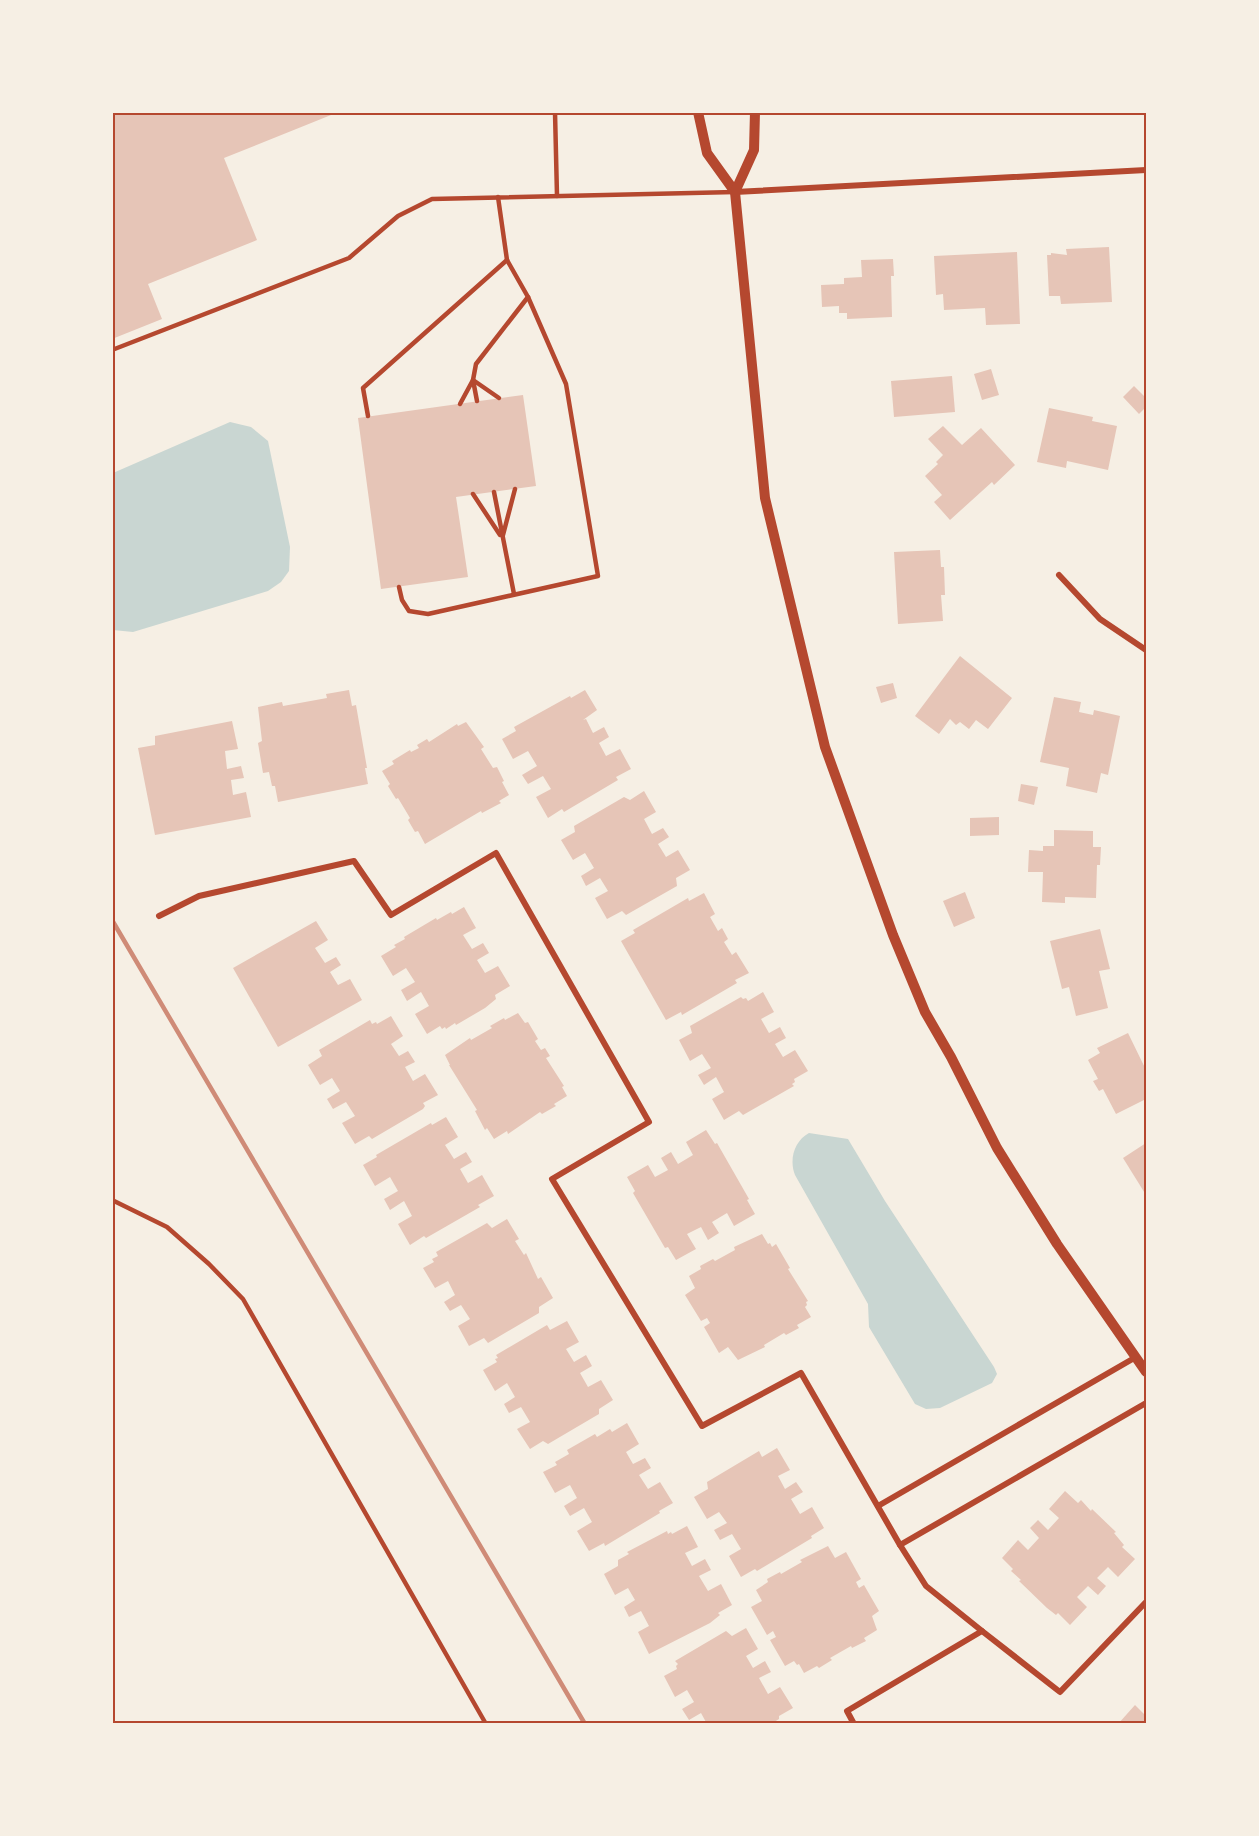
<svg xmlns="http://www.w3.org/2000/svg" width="1259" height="1836" viewBox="0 0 1259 1836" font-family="'PT Sans',sans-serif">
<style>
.water{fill:#c9d6d2}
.building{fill:#e6c5b7}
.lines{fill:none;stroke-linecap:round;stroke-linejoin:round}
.service{stroke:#b5482f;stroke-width:4.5}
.minor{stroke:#b5482f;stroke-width:6}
.tertiary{stroke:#b5482f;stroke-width:10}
.rail{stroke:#cf8b77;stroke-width:4.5}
.neatline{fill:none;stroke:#b5482f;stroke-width:2}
</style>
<rect width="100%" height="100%" fill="#f6efe4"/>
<g class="water">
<polygon points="230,422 251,427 268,441 290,547 289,571 281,582 268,591 133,632 113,630 113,473"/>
<path d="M809,1133L848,1139L885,1201L994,1367L997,1374L992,1383L940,1408L926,1409L915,1404L869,1327L868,1304L795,1175C789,1160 794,1141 809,1133Z"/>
</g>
<g class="building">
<polygon points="112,112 336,113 224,158 257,240 148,284 162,319 112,339"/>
<polygon points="1109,247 1112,302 1061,304 1060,296 1049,296 1047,255 1051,255 1051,253 1067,255 1066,249"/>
<polygon points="1017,252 1020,324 986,325 985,308 944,310 943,294 936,295 934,256"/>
<polygon points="893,259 894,276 891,276 892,317 847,319 847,313 839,313 839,306 822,307 821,285 844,284 844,278 862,277 861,260"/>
<polygon points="991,369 999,395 982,400 974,374"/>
<polygon points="952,376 955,412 894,417 891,381"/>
<polygon points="1134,386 1146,398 1146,407 1139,414 1123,397"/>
<polygon points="523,395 536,486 456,497 468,577 381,589 358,418"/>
<polygon points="1049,408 1093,417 1092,421 1117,426 1108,470 1067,461 1066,468 1037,462"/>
<polygon points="943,426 962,445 981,428 1015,465 994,485 992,482 950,520 934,502 942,495 925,476 938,464 936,462 943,455 928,439"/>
<polygon points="940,550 941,567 944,567 945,595 941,595 943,621 898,624 894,552"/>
<polygon points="960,656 1012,698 988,729 976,720 969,729 960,722 956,725 950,719 939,734 915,716"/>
<polygon points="893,683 897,698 881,703 876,687"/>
<polygon points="349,690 352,706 356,705 367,768 365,768 368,784 278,802 275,786 272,786 269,772 263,773 258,743 262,741 258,707 282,702 283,706 327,698 326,694"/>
<polygon points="585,690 597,710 583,720 586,719 593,733 604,727 609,737 599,743 606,756 620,749 631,769 616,777 618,780 564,812 562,809 548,818 536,797 551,789 543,776 528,784 522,775 537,766 528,751 513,759 502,739 516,731 514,727 570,696 571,698"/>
<polygon points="1054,697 1081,702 1079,712 1093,715 1094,710 1120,716 1108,775 1101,773 1097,793 1066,786 1069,768 1040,762"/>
<polygon points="232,721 238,749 225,751 227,769 241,766 244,778 231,780 233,795 246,792 251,817 155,835 138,748 155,745 155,736"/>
<polygon points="466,722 484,747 481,749 493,768 497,767 504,781 502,782 509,795 499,801 501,803 482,813 481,811 425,844 418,831 415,832 408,820 410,818 398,798 396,799 388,786 390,784 382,771 394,764 392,761 410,750 411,752 419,748 417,745 427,739 429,742 457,724 458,726"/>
<polygon points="1021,784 1038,787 1034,805 1018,801"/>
<polygon points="644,791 656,812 644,819 652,834 663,828 669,837 658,844 666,857 678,850 690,870 676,878 677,886 626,915 622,911 607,919 595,898 608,891 600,878 586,886 581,876 594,868 585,853 573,860 561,840 575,832 574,826 624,797 630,800"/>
<polygon points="999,817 999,835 970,836 970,818"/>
<polygon points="1054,830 1093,831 1093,847 1101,847 1100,865 1097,865 1096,898 1065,897 1065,903 1042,902 1043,872 1028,872 1029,850 1043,851 1043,846 1054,846"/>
<polygon points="965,892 975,918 954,927 943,901"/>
<polygon points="704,893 715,914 710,917 718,931 722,928 728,939 724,942 732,955 736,952 749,973 735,980 737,983 682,1015 681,1012 666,1020 621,941 635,933 633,930 688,898 689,901"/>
<polygon points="464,907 476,928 463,935 472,949 483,943 489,953 477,960 485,973 498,966 510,986 495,995 496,999 485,1008 456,1025 455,1023 446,1029 445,1027 442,1029 440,1026 427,1034 415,1014 429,1006 421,992 407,1001 401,990 415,982 406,968 393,976 381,956 396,947 394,945 405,939 404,937 436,918 437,920 451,912 452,914"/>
<polygon points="316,921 328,940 315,948 325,963 336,957 341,965 330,972 338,985 350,979 362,1000 278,1047 233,968"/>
<polygon points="1100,929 1110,969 1099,971 1108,1008 1076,1016 1069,987 1062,989 1050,941"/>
<polygon points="763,992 774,1012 761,1019 769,1033 780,1027 786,1038 775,1044 783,1057 795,1050 808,1071 794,1079 795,1082 792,1084 794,1086 743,1115 739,1111 724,1120 712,1099 724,1092 716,1077 704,1085 698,1075 711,1068 702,1054 690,1061 679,1040 692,1033 690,1026 741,997 743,999 746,998 748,1001"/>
<polygon points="518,1013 525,1023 528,1022 538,1039 535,1041 541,1050 545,1048 550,1056 546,1058 564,1086 562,1087 567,1096 554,1104 556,1106 542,1114 540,1112 508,1134 507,1131 494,1139 487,1128 485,1130 475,1111 477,1110 449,1065 450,1065 445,1055 470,1038 471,1040 492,1028 490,1026 504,1018 505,1020"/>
<polygon points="391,1016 403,1036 391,1044 399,1056 408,1051 415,1062 405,1067 413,1081 425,1074 438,1095 423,1103 425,1106 423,1109 372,1139 369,1136 355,1144 342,1123 355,1116 346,1102 333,1109 327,1099 340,1091 332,1078 320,1085 308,1065 322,1056 319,1050 370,1020 372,1024 376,1022 377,1024"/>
<polygon points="1128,1033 1146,1070 1146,1099 1116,1114 1103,1089 1099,1091 1093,1081 1098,1079 1088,1060 1100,1053 1097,1048"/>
<polygon points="446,1117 458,1137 445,1145 454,1159 466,1152 472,1162 460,1169 468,1183 482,1175 494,1196 478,1205 480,1207 426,1238 424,1236 410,1245 398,1224 412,1216 404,1201 390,1210 384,1199 398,1191 390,1177 375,1186 363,1165 377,1157 376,1155 431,1123 432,1125"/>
<polygon points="706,1130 715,1144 717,1143 749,1199 747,1200 755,1214 734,1226 727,1213 712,1222 719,1233 708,1240 701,1227 687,1234 696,1249 676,1260 668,1247 665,1248 633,1193 635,1191 627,1177 648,1165 655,1177 668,1170 661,1158 671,1152 678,1164 693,1155 686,1142"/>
<polygon points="1146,1143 1146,1195 1123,1158"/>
<polygon points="507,1219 519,1239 515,1241 524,1255 526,1253 538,1279 541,1277 553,1298 539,1307 539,1313 488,1343 484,1338 469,1346 458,1326 470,1319 461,1305 450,1311 444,1302 455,1295 448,1281 435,1288 423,1268 434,1262 432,1259 438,1256 436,1252 487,1223 492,1228"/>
<polygon points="762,1234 768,1244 770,1243 772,1247 776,1244 790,1268 788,1269 808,1301 806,1302 807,1305 805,1307 811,1317 797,1325 799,1328 786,1335 784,1333 764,1345 765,1347 738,1360 728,1347 719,1353 704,1327 710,1323 707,1318 701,1321 685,1295 695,1288 689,1276 701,1269 700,1266 713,1259 715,1261 735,1250 734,1247"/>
<polygon points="567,1321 579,1342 566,1349 574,1362 586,1355 592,1366 580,1373 588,1387 601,1380 613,1400 599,1409 599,1414 548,1444 543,1441 530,1449 517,1429 530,1422 521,1407 509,1413 504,1404 515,1397 507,1383 495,1391 483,1370 497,1362 495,1359 498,1358 496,1355 547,1325 550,1330"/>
<polygon points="627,1423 639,1444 626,1452 633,1464 645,1458 651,1468 639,1475 648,1489 660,1482 673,1503 659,1511 660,1513 605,1546 604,1543 589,1551 577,1531 592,1522 584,1508 570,1516 564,1506 577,1498 570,1485 555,1493 543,1472 557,1465 555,1462 569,1454 567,1450 595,1434 597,1437 610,1429 612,1432"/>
<polygon points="777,1448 790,1470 778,1476 785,1489 796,1482 803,1492 791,1499 800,1514 812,1507 824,1528 811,1536 812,1538 757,1571 755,1569 741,1577 729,1556 741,1549 732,1534 720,1540 714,1530 727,1523 719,1512 707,1519 694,1497 708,1489 707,1482 759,1451 762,1457"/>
<polygon points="1065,1491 1078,1503 1081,1500 1091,1511 1092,1509 1116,1532 1114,1533 1124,1545 1122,1547 1135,1559 1118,1577 1108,1567 1097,1578 1106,1586 1098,1595 1088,1586 1077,1597 1087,1607 1070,1625 1058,1613 1056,1615 1047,1608 1019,1581 1021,1580 1011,1571 1013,1569 1002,1558 1018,1540 1028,1550 1039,1538 1030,1528 1038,1520 1048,1530 1059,1518 1049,1509"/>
<polygon points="687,1526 698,1547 685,1553 692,1566 705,1559 711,1570 699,1576 708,1591 721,1584 732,1605 718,1613 720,1615 710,1623 649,1654 638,1632 649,1626 641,1611 629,1617 624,1607 635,1600 628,1588 615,1595 604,1574 618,1566 618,1560 629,1554 627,1552 667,1531 668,1534 671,1532 672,1534"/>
<polygon points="828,1546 835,1558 846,1552 861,1579 856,1582 859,1588 864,1585 879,1611 872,1616 877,1630 864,1638 866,1641 852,1648 851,1646 830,1658 832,1660 819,1668 817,1666 804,1673 799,1664 797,1665 794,1661 785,1666 770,1640 776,1637 773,1631 767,1635 751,1607 762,1601 756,1590 768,1582 767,1579 780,1572 781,1574 802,1562 800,1560"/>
<polygon points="746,1628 758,1649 746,1656 753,1668 765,1661 771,1672 759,1678 768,1694 780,1687 793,1708 779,1716 779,1719 771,1724 707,1724 701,1713 689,1720 682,1709 694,1702 687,1690 675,1697 664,1676 677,1669 676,1666 678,1664 675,1661 726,1631 732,1636"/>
<polygon points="1135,1705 1146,1716 1146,1724 1118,1724"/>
</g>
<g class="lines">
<g class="service">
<polyline points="555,112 557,196"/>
<polyline points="112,350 349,258 398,216 432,199 735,192"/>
<polyline points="477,401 473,380 476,364 528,297"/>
<polyline points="460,404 473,380 499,398"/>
<polyline points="368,416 363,388 507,260"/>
<polyline points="494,492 514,594"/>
<polyline points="473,494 500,535"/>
<polyline points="503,535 515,489"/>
<polyline points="399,587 402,600 409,611 428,614 598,576 566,384 528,297 507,260 498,197"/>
<polyline points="112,1200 167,1227 209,1264 243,1299 486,1724"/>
</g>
<g class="minor">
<polyline points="735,192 1146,170"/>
<polyline points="1059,575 1100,619 1146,650"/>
<polyline points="159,916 199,896 354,861 391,915 496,853 649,1122 552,1179 702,1426 801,1373 900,1545 926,1586 982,1631 847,1711 854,1724"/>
<polyline points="878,1506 1136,1357"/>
<polyline points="900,1545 1146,1403"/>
<polyline points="982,1631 1060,1692 1146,1602"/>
</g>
<g class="tertiary">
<polyline points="698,112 707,153 735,192 765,498 825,747 893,935 925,1012 951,1057 997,1148 1057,1244 1146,1372"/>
<polyline points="735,192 754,150 755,112"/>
</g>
<polyline class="rail" points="112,920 585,1724"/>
</g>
<rect width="1259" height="1836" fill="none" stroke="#f6efe4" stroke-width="228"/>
<rect x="114" y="114" width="1031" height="1608" class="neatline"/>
</svg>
